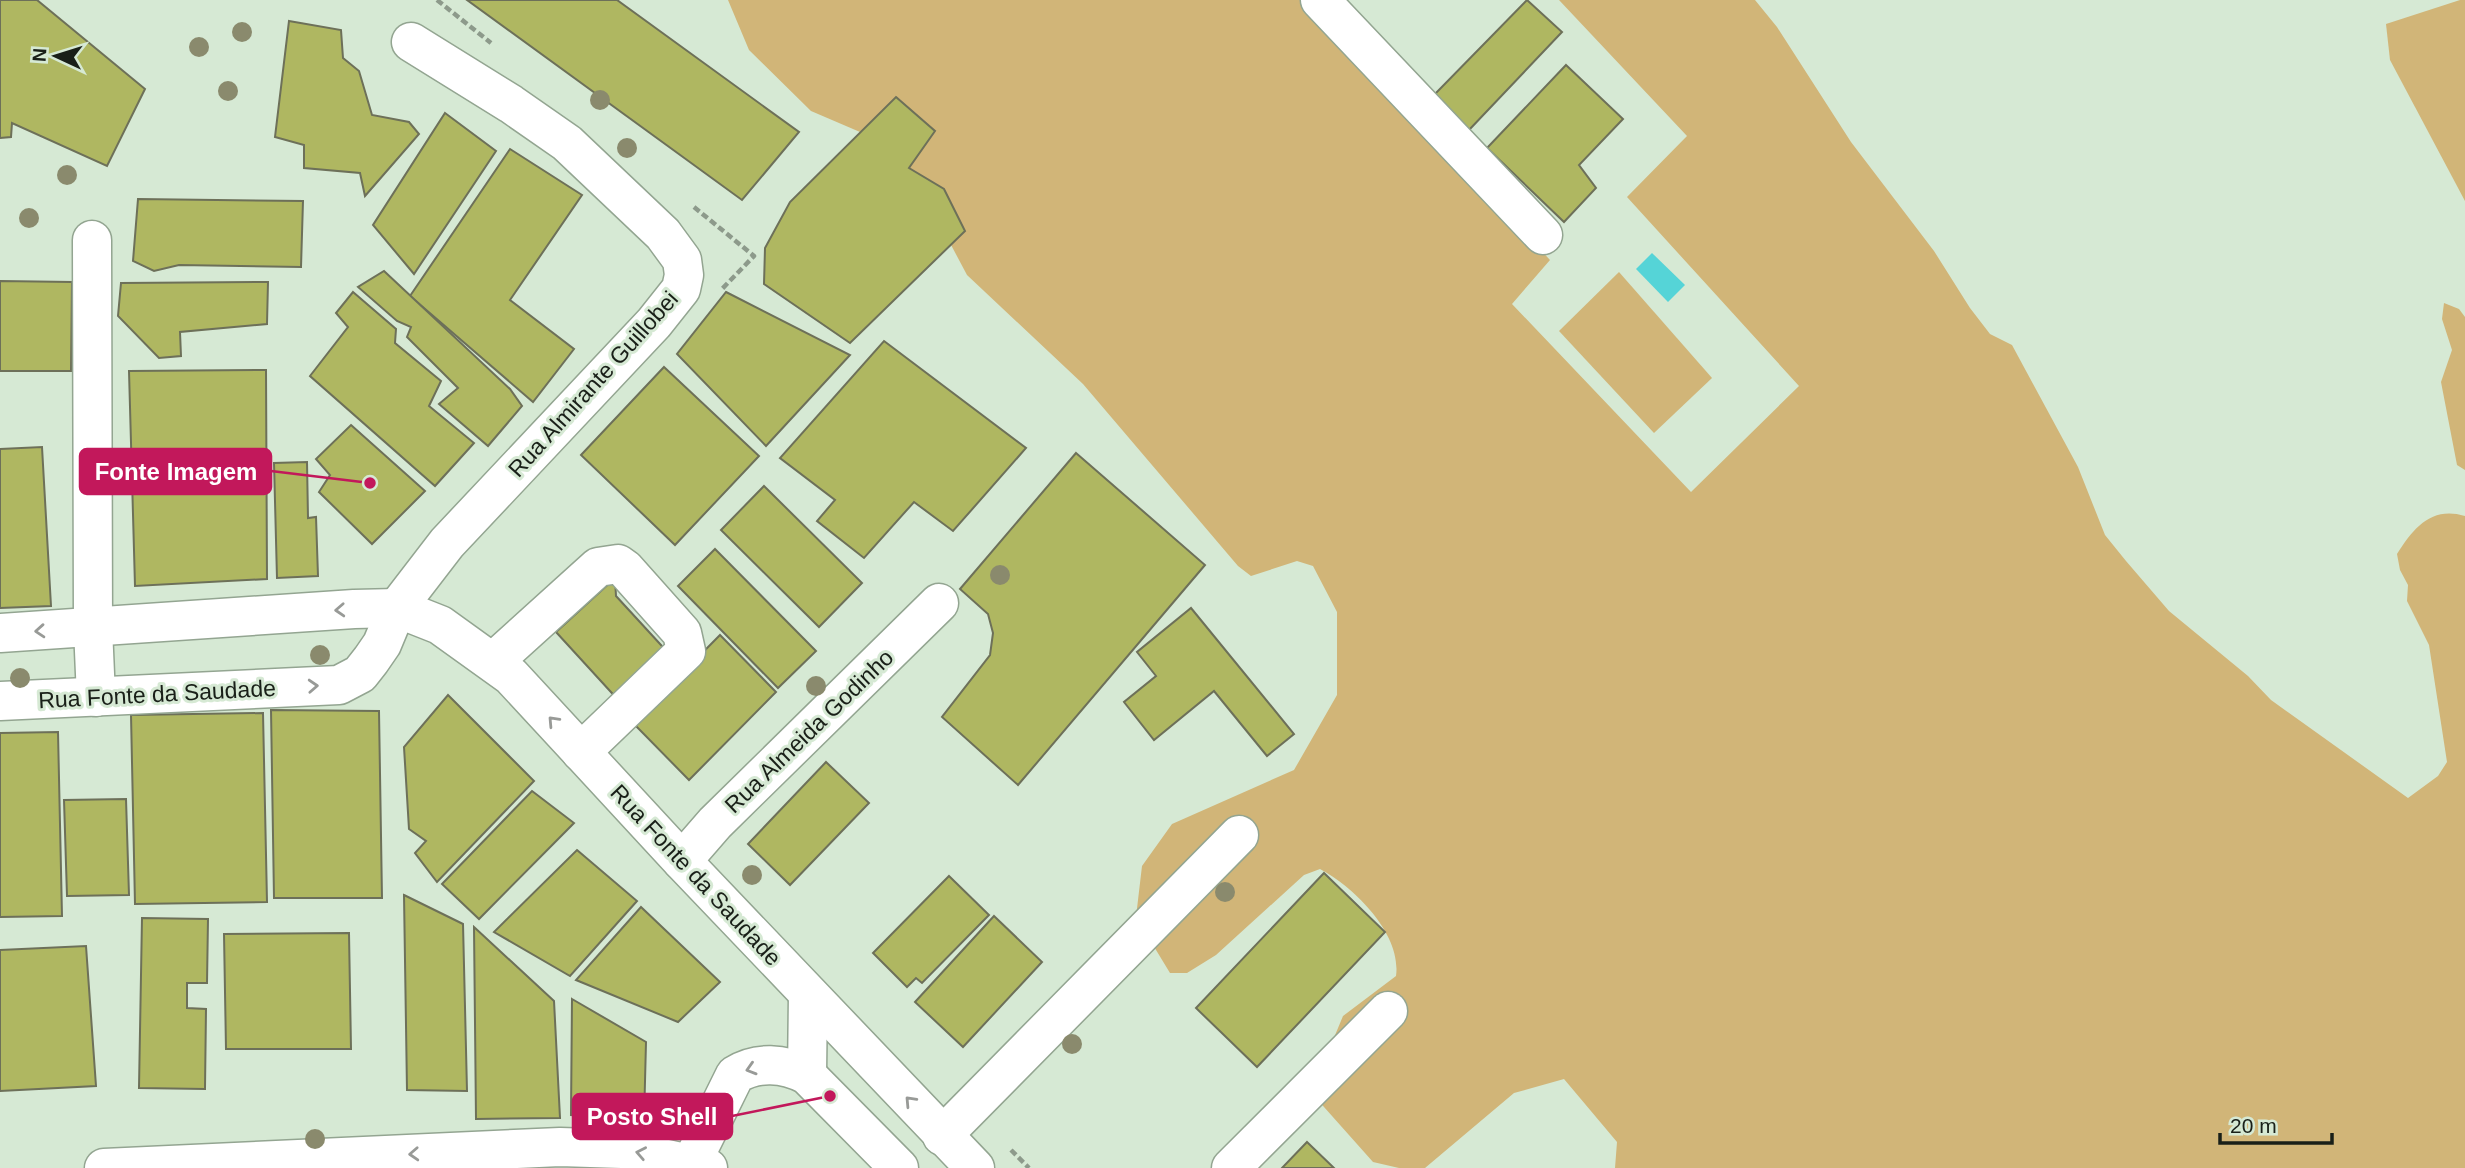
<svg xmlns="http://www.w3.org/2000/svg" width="2465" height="1168" viewBox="0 0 2465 1168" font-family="Helvetica,sans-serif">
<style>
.green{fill:#d1b578}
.water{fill:#55d4d7}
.building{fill:#afb761;stroke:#6d7059;stroke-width:2}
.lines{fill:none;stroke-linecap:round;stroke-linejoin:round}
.minor-casing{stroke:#93a591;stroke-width:41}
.highway-casing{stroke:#93a591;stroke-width:41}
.path{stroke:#8d9a8b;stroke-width:4.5;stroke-dasharray:7 3.5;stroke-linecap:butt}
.minor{stroke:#fff;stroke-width:38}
.highway{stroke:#fff;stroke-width:38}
.tree{fill:#8a8a6d}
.oneway{stroke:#989a97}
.labels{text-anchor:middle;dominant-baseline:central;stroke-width:6;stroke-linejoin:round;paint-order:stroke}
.street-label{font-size:23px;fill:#191f18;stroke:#d6e9d4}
.leader{fill:none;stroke:#c2185b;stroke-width:2.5}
.callout-dot{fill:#c2185b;stroke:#d6e9d4;stroke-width:2.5}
.callout{fill:#c2185b;stroke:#c2185b;stroke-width:2.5}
.callout-label{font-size:24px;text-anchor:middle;font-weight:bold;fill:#fff}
</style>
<rect width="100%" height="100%" fill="#d6e9d4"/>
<g class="green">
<path d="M728,0H1308L1550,260L1512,304L1691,492L1799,386L1627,197L1687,136L1559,0H1755L1777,27L1851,142L1934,251L1970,308L1990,334L2012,345L2078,467L2105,535L2126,561L2169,611L2248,676L2271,700L2408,798L2438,776L2447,762L2429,645L2407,601L2408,585L2400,570L2397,554C2414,527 2432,506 2465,516V1168H1615L1617,1142L1564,1079L1514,1093L1425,1168H1399L1373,1162L1316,1098V1081L1343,1016L1396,976C1402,934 1354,887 1320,869L1304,875L1216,955L1187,973H1170L1136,917L1142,866L1172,824L1294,770L1337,695V612L1313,566L1297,561L1251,576L1238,566L1083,384L967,275L933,211L860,132L811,111L749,50Z"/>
<polygon points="2460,0 2465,0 2465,201 2390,60 2386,24"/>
<polygon points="1619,272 1712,378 1654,433 1559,331"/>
<polygon points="2444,303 2459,309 2465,317 2465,470 2457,465 2441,382 2452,350 2442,319"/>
</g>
<polygon class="water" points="1652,253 1685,285 1668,302 1636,269"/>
<g class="building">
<polygon points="0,0 37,0 145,89 107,166 12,123 11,137 0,138"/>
<polygon points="467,0 617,0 799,132 742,200"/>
<polygon points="1527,0 1562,32 1469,130 1434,95"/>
<polygon points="289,21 341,30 343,58 359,71 372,115 409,122 419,134 365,196 360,173 304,168 304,145 275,137"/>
<polygon points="1566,65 1623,119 1579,165 1596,188 1564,222 1487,148"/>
<polygon points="896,97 935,131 909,168 944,189 965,231 850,343 764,284 765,248 790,202"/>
<polygon points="445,113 496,151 414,274 373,225"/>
<polygon points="510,149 582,195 510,300 574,349 533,402 410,296"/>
<polygon points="138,199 303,201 301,267 179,265 154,271 133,261"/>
<polygon points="384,271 510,389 522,406 488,446 439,404 458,388 407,337 411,327 397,321 358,287"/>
<polygon points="0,281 72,282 71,371 0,371"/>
<polygon points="268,282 267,324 180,332 181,356 159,358 118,316 121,283"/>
<polygon points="353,292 396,329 395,343 441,381 429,406 474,443 435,486 310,376 348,327 336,313"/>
<polygon points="726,292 850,355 766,446 677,354"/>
<polygon points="884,341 1026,448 953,531 914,502 864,558 817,521 835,500 780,458"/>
<polygon points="664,367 759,456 675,545 581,455"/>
<polygon points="266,370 267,579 135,586 129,371"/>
<polygon points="351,425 425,491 372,544 319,492 330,475 316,459"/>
<polygon points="42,447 51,606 0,608 0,449"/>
<polygon points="1076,453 1205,565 1018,785 942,717 990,655 993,633 988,614 960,589"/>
<polygon points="307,462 308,518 316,517 318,576 277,578 274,463"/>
<polygon points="764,486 862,583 819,627 721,530"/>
<polygon points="715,549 816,651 778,688 678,586"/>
<polygon points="615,578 616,596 672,657 621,703 556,632"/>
<polygon points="1191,608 1294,734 1267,756 1214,691 1154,740 1124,702 1156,676 1137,652"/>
<polygon points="720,635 776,692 689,780 633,723"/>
<polygon points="448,695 534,781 437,882 415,853 426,841 409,829 404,747"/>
<polygon points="271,710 379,711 382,898 274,898"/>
<polygon points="263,713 267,902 135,904 131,715"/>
<polygon points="58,732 62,916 0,917 0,733"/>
<polygon points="826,762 869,803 790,885 748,844"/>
<polygon points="532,791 574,823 479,919 442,884"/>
<polygon points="126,799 129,895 67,896 64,800"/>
<polygon points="577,850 637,901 570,976 494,932"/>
<polygon points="1324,873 1385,932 1257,1067 1196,1008"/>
<polygon points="949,876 989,915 922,983 916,978 907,987 873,953"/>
<polygon points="404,895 463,924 467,1091 407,1090"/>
<polygon points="641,907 720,982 678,1022 576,980"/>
<polygon points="994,916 1042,962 963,1047 915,1002"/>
<polygon points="142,918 208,919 207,983 187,983 187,1008 206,1009 205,1089 139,1088"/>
<polygon points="474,927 554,1001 560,1118 476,1119"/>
<polygon points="349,933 351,1049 226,1049 224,934"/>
<polygon points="86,946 96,1086 0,1091 0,950"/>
<polygon points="572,999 646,1042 644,1121 571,1115"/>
<polygon points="1307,1142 1334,1168 1282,1168"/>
</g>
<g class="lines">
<defs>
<g id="minor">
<polyline points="1320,0 1543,235"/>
<polyline points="92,240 93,628 96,697"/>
<polyline points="0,633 354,609 397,608 440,625 511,676 682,861 975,1168"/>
<polyline points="494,661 598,567 618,564 625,569 682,633 686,651 581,752"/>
<polyline points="0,701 339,685 360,674 371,660 382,644 397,608 447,543 654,323 681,289 684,275 682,260 663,234 567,143 511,104 411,42"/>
<polyline points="682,861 715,823 939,603"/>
<polyline points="807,1075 808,994"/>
<polyline points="942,1136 1239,835"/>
<path d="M691,1164L735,1075C757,1061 784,1063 807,1075L899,1168"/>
<polyline points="1231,1168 1388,1011"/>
</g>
<polyline id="highway" points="104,1168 560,1147 622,1149 708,1168"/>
</defs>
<use href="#minor" class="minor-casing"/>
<use href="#highway" class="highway-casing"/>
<g class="path">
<polyline points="437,0 491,43"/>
<polyline points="694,207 754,256 721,290"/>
<polyline points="1011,1150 1029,1168"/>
</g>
<use href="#minor" class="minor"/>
<use href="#highway" class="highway"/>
</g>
<g class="tree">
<circle cx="242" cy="32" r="10"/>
<circle cx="199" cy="47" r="10"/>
<circle cx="228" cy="91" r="10"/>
<circle cx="600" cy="100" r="10"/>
<circle cx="627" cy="148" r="10"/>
<circle cx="67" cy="175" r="10"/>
<circle cx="29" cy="218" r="10"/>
<circle cx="1000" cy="575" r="10"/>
<circle cx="320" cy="655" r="10"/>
<circle cx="20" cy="678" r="10"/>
<circle cx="816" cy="686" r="10"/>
<circle cx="752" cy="875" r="10"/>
<circle cx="1225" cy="892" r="10"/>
<circle cx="1072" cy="1044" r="10"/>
<circle cx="315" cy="1139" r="10"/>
</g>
<defs><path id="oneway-chevron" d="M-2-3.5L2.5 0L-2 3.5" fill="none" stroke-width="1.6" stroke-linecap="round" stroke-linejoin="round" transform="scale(1.75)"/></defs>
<g class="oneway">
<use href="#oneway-chevron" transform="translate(340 610) rotate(177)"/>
<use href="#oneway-chevron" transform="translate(40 631) rotate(176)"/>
<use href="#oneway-chevron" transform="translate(313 686) rotate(-3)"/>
<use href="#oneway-chevron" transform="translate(553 721) rotate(-133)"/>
<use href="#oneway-chevron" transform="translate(751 1069) rotate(163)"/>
<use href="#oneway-chevron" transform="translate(910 1101) rotate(-133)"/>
<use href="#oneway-chevron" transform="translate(641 1153) rotate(-169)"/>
<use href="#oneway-chevron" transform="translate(414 1154) rotate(177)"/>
</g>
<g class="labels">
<g class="street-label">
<text transform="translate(593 384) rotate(-48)">Rua Almirante Guillobei</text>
<text transform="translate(157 694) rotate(-3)">Rua Fonte da Saudade</text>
<text transform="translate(809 731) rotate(-44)">Rua Almeida Godinho</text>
<text transform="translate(696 875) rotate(47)">Rua Fonte da Saudade</text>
</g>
</g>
<path class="leader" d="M370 483L271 471M830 1096L732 1116"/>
<g class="callout-dot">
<circle cx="370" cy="483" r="7"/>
<circle cx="830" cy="1096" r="7"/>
</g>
<g class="callout">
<rect x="80" y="449" width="191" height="45" rx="7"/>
<rect x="573" y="1094" width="159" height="45" rx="7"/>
</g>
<g class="callout-label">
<text x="176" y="480">Fonte Imagem</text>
<text x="652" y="1125">Posto Shell</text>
</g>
<g transform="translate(56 56) rotate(274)" stroke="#d6e9d4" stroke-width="5" paint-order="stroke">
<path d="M0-5L12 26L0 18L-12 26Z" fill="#191f18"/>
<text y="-10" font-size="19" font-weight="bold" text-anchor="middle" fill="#191f18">N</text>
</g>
<path d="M2220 1133v10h112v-10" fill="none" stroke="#191f18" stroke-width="3.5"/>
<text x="2230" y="1133" font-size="21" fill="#191f18" stroke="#d6e9d4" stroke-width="5" paint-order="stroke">20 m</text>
</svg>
